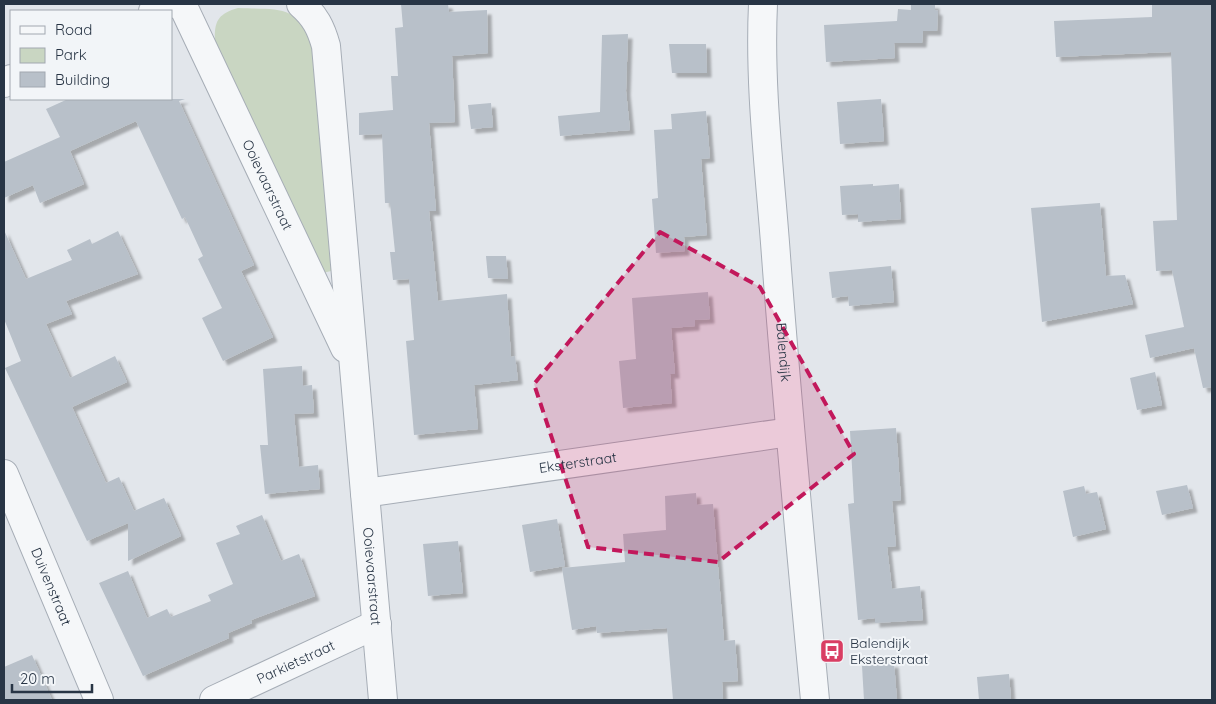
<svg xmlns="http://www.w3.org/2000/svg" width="1216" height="704" viewBox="0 0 1216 704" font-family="Quicksand,sans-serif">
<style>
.green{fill:#c9d6c2}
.building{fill:#b8c0c9;filter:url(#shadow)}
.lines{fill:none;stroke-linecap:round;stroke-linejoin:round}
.minor-casing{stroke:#a6adb6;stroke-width:30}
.minor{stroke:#f5f7f9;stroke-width:28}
.marked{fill:#c2185b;fill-opacity:0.2;stroke:#c2185b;stroke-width:4;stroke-dasharray:10 6;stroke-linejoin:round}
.labels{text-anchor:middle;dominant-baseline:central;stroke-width:4;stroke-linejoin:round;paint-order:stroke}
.street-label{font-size:14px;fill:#283545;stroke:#f2f5f8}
.poi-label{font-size:14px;fill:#283545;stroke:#f2f5f8;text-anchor:start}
</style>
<defs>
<filter id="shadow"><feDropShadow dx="4.5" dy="4.5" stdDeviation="1" flood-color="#0004"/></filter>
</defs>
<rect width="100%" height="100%" fill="#e2e6eb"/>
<path class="green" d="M238,8C282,10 294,4 317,45L335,261L331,271L323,273L215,43C214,22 217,14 238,8Z"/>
<g class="building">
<polygon points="401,4 448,4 449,12 487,10 488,53 452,56 455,122 429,123 436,211 429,211 438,301 507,294 511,357 515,356 518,380 474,385 478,429 414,435 406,341 414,340 409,279 393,280 390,252 395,252 390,203 385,203 382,134 359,135 359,113 393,110 391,76 398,76 395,28 403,27"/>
<polygon points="911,4 935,4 935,10 938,11 937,31 923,31 922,43 894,43 895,58 826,62 824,25 897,21 898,9 911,10"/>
<polygon points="1152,4 1212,4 1212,387 1203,388 1194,348 1150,358 1145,335 1184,327 1172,270 1156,271 1153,221 1177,220 1171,52 1056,57 1054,21 1152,17"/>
<polygon points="628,34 626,91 630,130 560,136 558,116 600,112 602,35"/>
<polygon points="669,44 706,44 707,73 672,73"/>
<polygon points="68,99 185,99 179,101 254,265 241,271 273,337 223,361 202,318 222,308 198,259 203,256 185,217 182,219 136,121 70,151 84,184 40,203 33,185 4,198 4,162 60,137 46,109"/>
<polygon points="881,99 884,141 840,144 837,102"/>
<polygon points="491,103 493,127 471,129 468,105"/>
<polygon points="706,111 710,158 701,159 707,235 684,237 685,251 656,253 652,199 658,198 654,130 672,129 671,114"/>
<polygon points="873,184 873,186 899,184 901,219 858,222 858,214 842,215 840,186"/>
<polygon points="1100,203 1106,276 1125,275 1133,304 1042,322 1031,208"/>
<polygon points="4,230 26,279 72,260 67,250 90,239 92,244 118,231 138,274 66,301 72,314 46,324 70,378 115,356 127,382 72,407 106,483 119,477 134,511 164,498 181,536 128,561 128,523 87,541 5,368 21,361 4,319"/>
<polygon points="486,256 506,256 508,279 488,278"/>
<polygon points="891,266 894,302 849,306 848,296 832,298 829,272"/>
<polygon points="708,292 710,319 695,320 695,326 671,328 675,374 670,374 672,403 623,408 619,361 636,359 632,298"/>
<polygon points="302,366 303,386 312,385 314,413 294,414 299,467 318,465 320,489 265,494 260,445 268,445 263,369"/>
<polygon points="1155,372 1162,405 1137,410 1130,378"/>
<polygon points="896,428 901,500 892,501 896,546 887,547 892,589 920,586 923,620 875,623 875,618 858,620 848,504 854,503 850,431"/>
<polygon points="1187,485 1193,508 1162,515 1156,491"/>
<polygon points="1084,486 1086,494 1097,492 1106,529 1073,537 1063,491"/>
<polygon points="696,493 697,505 713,504 724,641 735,640 738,681 722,682 723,700 673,700 667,628 597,633 596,626 572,630 562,568 625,562 623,534 666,530 665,496"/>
<polygon points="262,515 281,561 299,554 315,596 251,620 252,623 228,633 229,638 143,676 99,583 128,571 147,618 167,609 171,617 211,601 208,595 233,584 216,543 240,534 236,526"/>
<polygon points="557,519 565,566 530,572 522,525"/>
<polygon points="458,541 463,593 428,596 423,544"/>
<polygon points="32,655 52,700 4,700 4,667"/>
<polygon points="894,663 897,700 864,700 862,666"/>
<polygon points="1009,674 1011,700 979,700 977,677"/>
</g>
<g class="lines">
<defs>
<g id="minor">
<path id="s1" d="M182,4L345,348"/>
<path id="s2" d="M301,4C315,16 321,28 326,46L383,700"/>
<path id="s3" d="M763,4C759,88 770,172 776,256C787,404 801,552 815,700"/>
<polyline points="153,11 169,4"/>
<polyline points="4,83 11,79"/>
<path id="s4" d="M4,474L99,700"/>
<path id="s5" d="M365,493L790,432"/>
<path id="s6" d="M214,700L377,624"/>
</g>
</defs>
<use href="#minor" class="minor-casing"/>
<use href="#minor" class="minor"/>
</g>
<path class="marked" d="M660,232L760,287L854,454L718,562L588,547L534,384Z"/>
<defs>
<symbol id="bus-square" viewBox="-11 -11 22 22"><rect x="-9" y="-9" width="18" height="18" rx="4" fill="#d93e63" stroke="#f2f5f8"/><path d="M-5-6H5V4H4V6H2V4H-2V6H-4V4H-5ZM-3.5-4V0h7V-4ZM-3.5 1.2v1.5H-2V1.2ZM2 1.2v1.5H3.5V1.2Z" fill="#fff"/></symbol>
</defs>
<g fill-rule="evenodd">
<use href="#bus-square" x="818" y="637" width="28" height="28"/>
</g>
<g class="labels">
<g class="street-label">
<text stroke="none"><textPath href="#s1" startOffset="200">Ooievaarstraat</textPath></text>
<text stroke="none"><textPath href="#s3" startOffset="349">Balendijk</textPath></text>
<text stroke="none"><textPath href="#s5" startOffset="215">Eksterstraat</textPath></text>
<text stroke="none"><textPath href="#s2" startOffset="582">Ooievaarstraat</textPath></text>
<text stroke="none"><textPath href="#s4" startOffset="122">Duivenstraat</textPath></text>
<text stroke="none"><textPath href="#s6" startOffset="90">Parkietstraat</textPath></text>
</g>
<g class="poi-label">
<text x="850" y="643">Balendijk<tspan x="850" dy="16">Eksterstraat</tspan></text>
</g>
</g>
<rect width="1216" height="704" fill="none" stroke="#283545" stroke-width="10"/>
<rect x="10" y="10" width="162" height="90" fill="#f2f5f8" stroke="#a1a8b0"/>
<rect x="20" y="26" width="25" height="8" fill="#f5f7f9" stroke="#a1a8b0"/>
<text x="55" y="35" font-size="15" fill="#283545">Road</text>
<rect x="20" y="48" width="25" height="15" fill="#c9d6c2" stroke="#a1a8b0"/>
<text x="55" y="60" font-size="15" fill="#283545">Park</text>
<rect x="20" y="72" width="25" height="15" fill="#b8c0c9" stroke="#a1a8b0"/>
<text x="55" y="85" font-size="15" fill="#283545">Building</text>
<path d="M12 684v8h80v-8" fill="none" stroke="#283545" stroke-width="2.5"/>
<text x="20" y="684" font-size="15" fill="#283545" stroke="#f2f5f8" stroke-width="4" paint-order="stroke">20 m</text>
</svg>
